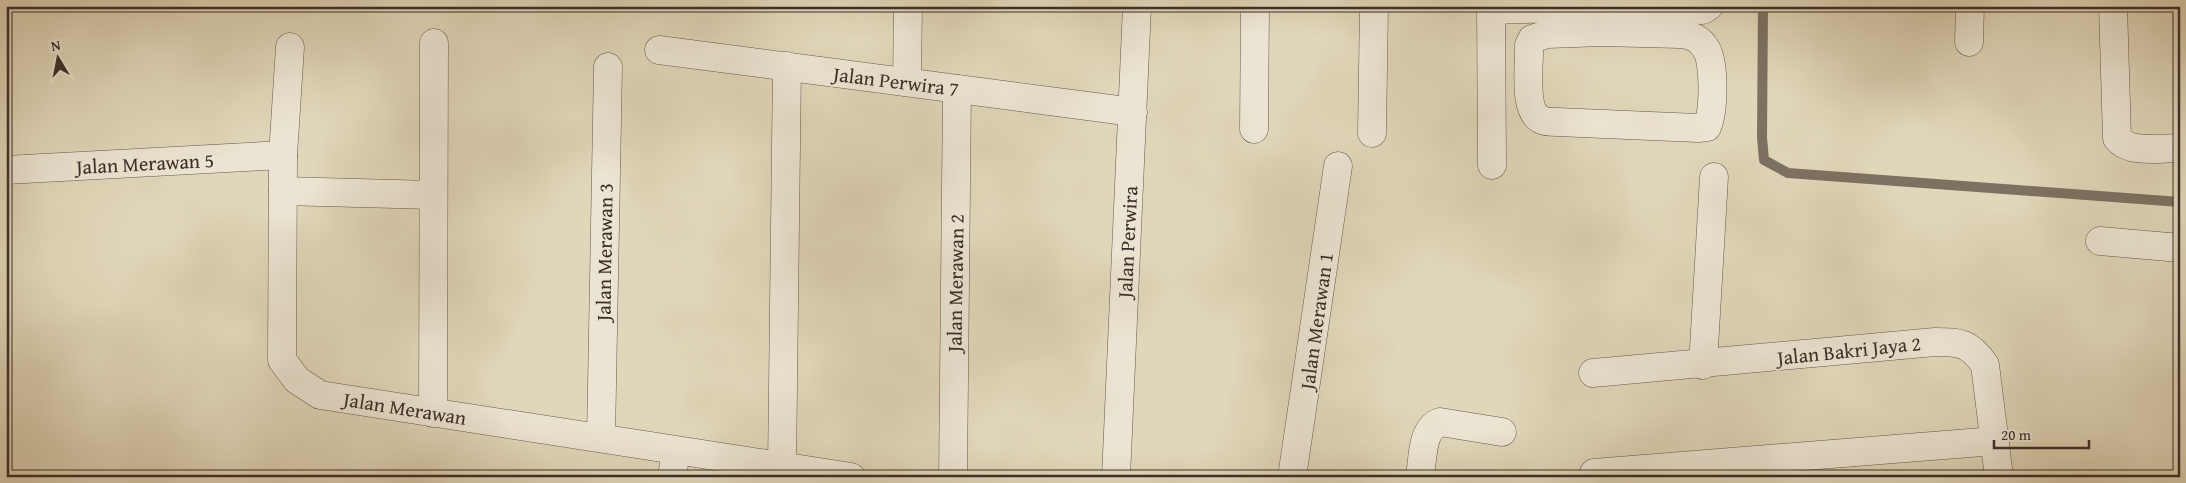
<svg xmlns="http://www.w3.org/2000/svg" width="2186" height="483" viewBox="0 0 2186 483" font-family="'Gentium Book Plus',serif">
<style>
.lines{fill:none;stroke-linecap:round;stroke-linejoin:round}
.stream{stroke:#7d7162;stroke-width:10}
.minor-casing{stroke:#65594e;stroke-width:29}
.minor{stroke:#ebe4d2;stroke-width:28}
.labels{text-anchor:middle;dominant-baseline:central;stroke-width:4;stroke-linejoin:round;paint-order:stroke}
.street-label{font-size:20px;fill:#3c2f2a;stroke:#ebe4d2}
</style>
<rect width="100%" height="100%" fill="#e0d6b9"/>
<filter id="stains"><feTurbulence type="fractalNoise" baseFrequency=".004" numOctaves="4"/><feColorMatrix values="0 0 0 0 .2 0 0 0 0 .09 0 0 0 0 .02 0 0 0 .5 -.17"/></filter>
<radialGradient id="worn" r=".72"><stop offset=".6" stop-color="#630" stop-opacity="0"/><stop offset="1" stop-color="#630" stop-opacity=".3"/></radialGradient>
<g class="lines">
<polyline class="stream" points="1763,6 1762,138 1764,160 1788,173 2180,202"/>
<defs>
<g id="minor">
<polyline points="1491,6 1492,165"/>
<path d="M2113,6L2117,138C2129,154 2161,148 2180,148"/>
<polyline points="1491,10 1602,7 1703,10 1709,6"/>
<path d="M1602,32L1680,34C1691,35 1700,38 1706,49C1715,62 1714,112 1707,127L1698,128L1557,122C1552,122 1546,122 1542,120C1522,112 1530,63 1529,45L1532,39L1547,34Z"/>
<polyline points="1969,42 1970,6"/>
<polyline points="290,47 283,155 282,360 297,380 320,395 851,477"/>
<polyline points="659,50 1133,112"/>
<polyline points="907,82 908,6"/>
<polyline points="1254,129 1255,6"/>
<polyline points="1372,133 1374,6"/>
<polyline points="6,170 283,155"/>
<polyline points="283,191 433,195"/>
<polyline points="2100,241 2180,248"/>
<polyline points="1703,365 1714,177"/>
<path d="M1593,373L1935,342C1961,342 1970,343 1985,365L1999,477"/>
<polyline points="433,413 434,43"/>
<polyline points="601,438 608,67"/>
<polyline points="782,467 787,66"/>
<polyline points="1594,473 1995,441"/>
<polyline points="672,477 676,451"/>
<polyline points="953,477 957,89"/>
<polyline points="1116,477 1137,6"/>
<polyline points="1292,477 1338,166"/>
<path d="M1420,477C1423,459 1421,429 1440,422L1502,432"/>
</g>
</defs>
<use href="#minor" class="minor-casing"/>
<use href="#minor" class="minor"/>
</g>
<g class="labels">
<g class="street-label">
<text transform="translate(896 81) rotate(7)">Jalan Perwira 7</text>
<text transform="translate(145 163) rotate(-3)">Jalan Merawan 5</text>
<text transform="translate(1127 242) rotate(-87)">Jalan Perwira</text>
<text transform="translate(604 252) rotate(-89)">Jalan Merawan 3</text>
<text transform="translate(955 283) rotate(-89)">Jalan Merawan 2</text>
<text transform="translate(1316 321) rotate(-82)">Jalan Merawan 1</text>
<text transform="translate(1849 350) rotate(-6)">Jalan Bakri Jaya 2</text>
<text transform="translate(405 408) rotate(9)">Jalan Merawan</text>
</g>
</g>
<rect width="2186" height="483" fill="none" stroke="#e0d6b9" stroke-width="25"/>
<rect x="8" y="8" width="2171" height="468" fill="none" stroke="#3c2f2a" stroke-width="2.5"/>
<rect x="12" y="12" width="2161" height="458" fill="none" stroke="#3c2f2a"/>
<g transform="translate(58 58) rotate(350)" stroke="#ebe4d2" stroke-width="4" paint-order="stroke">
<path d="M0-4L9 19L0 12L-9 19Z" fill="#3c2f2a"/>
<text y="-8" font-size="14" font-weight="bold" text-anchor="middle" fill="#3c2f2a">N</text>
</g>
<path d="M1994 440v8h95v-8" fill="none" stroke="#3c2f2a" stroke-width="2.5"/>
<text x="2001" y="440" font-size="15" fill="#3c2f2a" stroke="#ebe4d2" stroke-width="4" paint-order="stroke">20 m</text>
<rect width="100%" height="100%" filter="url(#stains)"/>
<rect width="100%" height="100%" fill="url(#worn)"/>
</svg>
